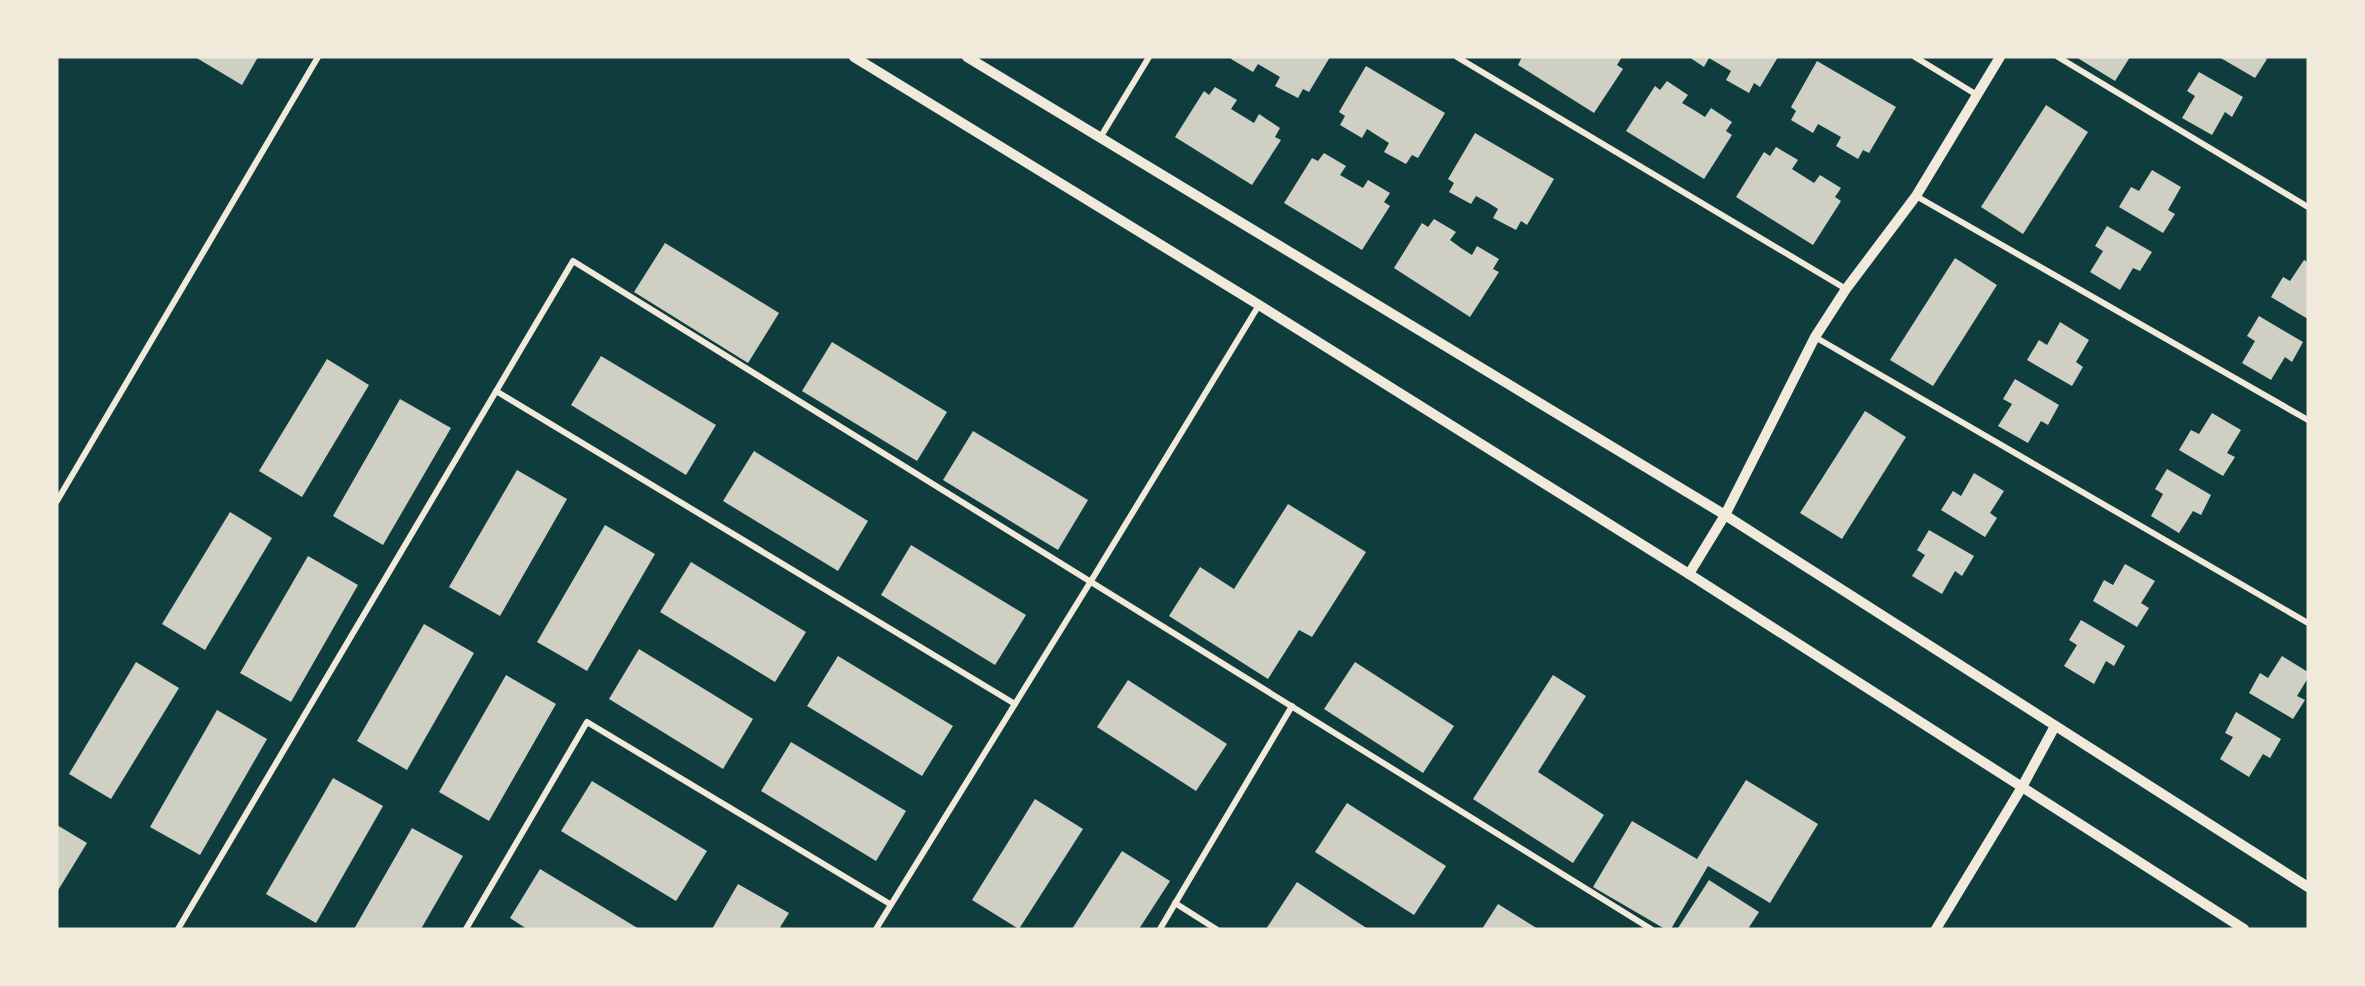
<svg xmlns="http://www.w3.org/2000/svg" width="2365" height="986" viewBox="0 0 2365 986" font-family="'Fira Sans',sans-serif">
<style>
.building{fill:#cfcfc3}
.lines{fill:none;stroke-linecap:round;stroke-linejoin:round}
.minor{stroke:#f1e9da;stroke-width:6}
.tertiary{stroke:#f1e9da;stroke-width:10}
</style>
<rect width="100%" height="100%" fill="#0f3d3e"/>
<g class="building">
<polygon points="195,57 258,57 242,85"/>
<polygon points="1232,57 1330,57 1309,92 1303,89 1298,98 1275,86 1280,77 1258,64 1253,72 1231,59"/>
<polygon points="1522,57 1622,57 1617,65 1623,69 1594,113 1518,65"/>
<polygon points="1689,57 1778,57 1760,87 1754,83 1749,93 1726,80 1731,71 1709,58 1704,67"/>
<polygon points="2076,57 2130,57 2115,81"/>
<polygon points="2219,57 2263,57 2267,59 2255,78"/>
<polygon points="1817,61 1896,107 1869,153 1863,150 1858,159 1836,146 1841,137 1818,124 1813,133 1791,120 1796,111 1791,107"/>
<polygon points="1366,66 1445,113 1418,158 1412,155 1406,164 1384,152 1389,143 1367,129 1362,138 1340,125 1345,116 1339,112"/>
<polygon points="2199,72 2243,97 2232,117 2225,112 2212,135 2182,118 2195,96 2187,91"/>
<polygon points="1667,81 1688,95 1682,103 1694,110 1705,117 1711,108 1732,122 1726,131 1732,135 1704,179 1626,131 1655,86 1660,90"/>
<polygon points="1215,87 1237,100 1231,109 1254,123 1259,114 1280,128 1275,137 1281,140 1252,185 1175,137 1204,91 1209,95"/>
<polygon points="2046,105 2088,132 2023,234 1981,207"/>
<polygon points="1475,133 1554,179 1527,225 1521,221 1516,230 1493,218 1498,209 1487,202 1476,196 1471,204 1449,192 1454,183 1448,179"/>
<polygon points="1776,147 1798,160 1792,169 1814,183 1820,175 1841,188 1835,197 1841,201 1813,245 1736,197 1764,152 1770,156"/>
<polygon points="1324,153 1346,166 1340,175 1363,188 1368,180 1390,193 1384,202 1390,206 1362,250 1284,203 1312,158 1318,161"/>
<polygon points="2152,170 2181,187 2168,210 2175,214 2163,233 2119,207 2131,187 2139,191"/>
<polygon points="1434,219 1456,232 1450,240 1461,248 1472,255 1477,246 1499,259 1493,269 1499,272 1470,317 1394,268 1422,223 1428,227"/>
<polygon points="2107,226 2152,252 2140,271 2133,268 2120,290 2090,272 2103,251 2095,246"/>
<polygon points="665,243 779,313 748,363 634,292"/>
<polygon points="1955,258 1997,285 1933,386 1890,360"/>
<polygon points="2304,260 2308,262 2308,319 2271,297 2283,277 2290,281"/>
<polygon points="2259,316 2303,342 2292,362 2285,357 2271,380 2242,363 2255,341 2247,336"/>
<polygon points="2060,322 2089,340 2076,362 2083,367 2072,386 2027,360 2039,340 2047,345"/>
<polygon points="832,342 947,412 917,461 802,391"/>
<polygon points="601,356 716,425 686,475 571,405"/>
<polygon points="327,359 369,385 302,497 259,471"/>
<polygon points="2015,379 2059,405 2048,425 2041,421 2028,443 1998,426 2012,404 2003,399"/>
<polygon points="400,399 451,428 383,545 333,516"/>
<polygon points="1865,411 1906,437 1842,539 1800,513"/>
<polygon points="2212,413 2241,430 2227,453 2235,457 2223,476 2179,450 2191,430 2199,434"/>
<polygon points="973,431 1088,500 1058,550 943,480"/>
<polygon points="754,451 868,521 838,571 723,501"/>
<polygon points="2167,469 2211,495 2201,515 2193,511 2179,533 2151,516 2163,494 2155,489"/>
<polygon points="517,470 567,499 500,616 449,587"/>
<polygon points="1974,473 2004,491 1990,513 1997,518 1985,537 1941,510 1953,491 1961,496"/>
<polygon points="1288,504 1366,552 1312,637 1299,630 1268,679 1169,616 1200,567 1234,589"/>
<polygon points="230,512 272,538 205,650 162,624"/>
<polygon points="605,525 655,554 587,671 537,642"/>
<polygon points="1929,530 1974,556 1962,576 1955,571 1942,594 1912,576 1925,555 1917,550"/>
<polygon points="911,545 1026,615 995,665 881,595"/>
<polygon points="308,556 358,585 291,702 240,673"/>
<polygon points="691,562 806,632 775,682 660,612"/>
<polygon points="2125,564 2155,581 2141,603 2149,608 2137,627 2093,601 2104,580 2113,585"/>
<polygon points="2081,620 2125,646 2114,666 2106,661 2094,684 2064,666 2077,645 2069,640"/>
<polygon points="424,624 474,653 407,770 357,741"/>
<polygon points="639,649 753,719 723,769 609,699"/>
<polygon points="838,656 953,726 922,776 807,706"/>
<polygon points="2282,656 2308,672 2308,678 2297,696 2305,700 2293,719 2249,693 2260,673 2268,678"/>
<polygon points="136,662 179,688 111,799 69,774"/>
<polygon points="1355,662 1454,726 1423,773 1324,709"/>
<polygon points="506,675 556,704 489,821 439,792"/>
<polygon points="1553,675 1586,696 1538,772 1604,815 1573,863 1473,799"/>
<polygon points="1128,680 1227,744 1196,791 1097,727"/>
<polygon points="217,710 267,739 200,855 150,827"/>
<polygon points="2236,712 2281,739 2270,758 2263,754 2249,777 2220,759 2233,737 2225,733"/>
<polygon points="791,742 906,811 876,861 761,791"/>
<polygon points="333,778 383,806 316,923 266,894"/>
<polygon points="1746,780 1818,824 1770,903 1708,866 1671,929 1665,929 1593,887 1632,821 1697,859"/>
<polygon points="592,781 707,851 676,901 561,831"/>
<polygon points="1035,799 1083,829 1019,929 972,900"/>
<polygon points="1347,803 1446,866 1414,915 1315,852"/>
<polygon points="57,825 87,843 57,892"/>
<polygon points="412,828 463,856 421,929 354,929"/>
<polygon points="1122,851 1170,881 1139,929 1072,929"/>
<polygon points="540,869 598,904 639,929 527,929 510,918"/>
<polygon points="1709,880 1759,912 1748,929 1678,928"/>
<polygon points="1297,882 1345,914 1368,929 1266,929"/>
<polygon points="738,884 789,913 779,929 712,929"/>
<polygon points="1498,904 1538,929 1482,929"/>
</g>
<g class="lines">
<g class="minor">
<polyline points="1457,57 1846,289"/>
<polyline points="1915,57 1977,95"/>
<polyline points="2058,57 2308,207"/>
<polyline points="1100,138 1149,57"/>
<polyline points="1916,196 2308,420"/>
<polyline points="1815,337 2308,623"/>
<polyline points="496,391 1015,704"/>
<polyline points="57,501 318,57"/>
<polyline points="1175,903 1216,929"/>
<polyline points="178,929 573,261 1651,929"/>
<polyline points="466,929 587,722 890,904"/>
<polyline points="876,929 1091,581 1259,305"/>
<polyline points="1160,929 1292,706"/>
</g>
<g class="tertiary">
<polyline points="854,57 1259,305 1689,574 2244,929"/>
<polyline points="967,57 1725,515 2308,887"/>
<polyline points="1689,574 1725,515 1815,337 1846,289 1916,196 2000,57"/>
<polyline points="1936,929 2022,787 2055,726"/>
</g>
</g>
<rect width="2365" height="986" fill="none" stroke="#f1e9da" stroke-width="117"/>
</svg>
